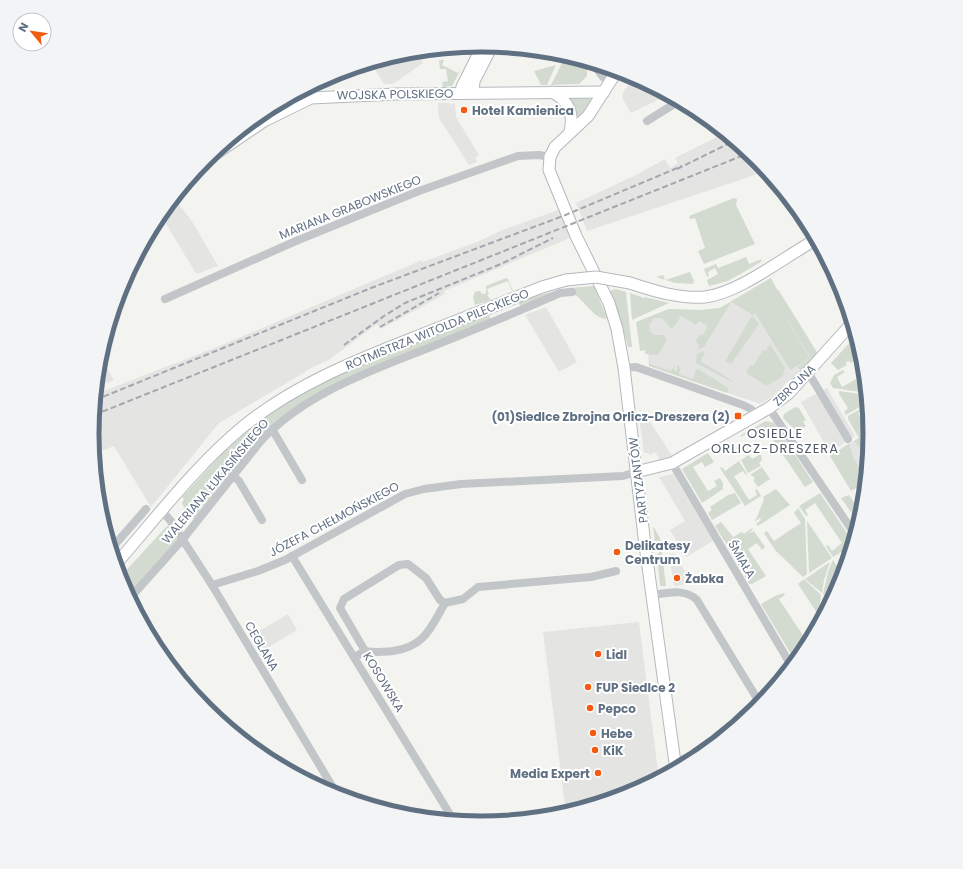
<svg xmlns="http://www.w3.org/2000/svg" width="963" height="869" viewBox="0 0 963 869" font-family="Poppins,sans-serif">
<style>
.built{fill:#e4e5e3}
.green{fill:#d3dbd0}
.lines{fill:none;stroke-linecap:round;stroke-linejoin:round}
.secondary-casing{stroke:#b4b9be;stroke-width:13}
.street{stroke:#c2c6c9;stroke-width:8}
.secondary{stroke:#fff;stroke-width:11}
.rail{stroke:#a2a7ae;stroke-width:2;stroke-dasharray:6 3;stroke-linecap:butt}
.secondary-bridge-casing{stroke:#b4b9be;stroke-width:13;stroke-linecap:butt}
.secondary-bridge{stroke:#fff;stroke-width:11}
.poi-dot{fill:#f25b11;stroke:#fff;stroke-width:1.5}
.labels{text-anchor:middle;dominant-baseline:central;stroke-width:4;stroke-linejoin:round;paint-order:stroke}
.street-label{font-size:12px;fill:#607083;stroke:#fff}
.poi-label{font-size:12px;font-weight:bold;fill:#607083;stroke:#fff;text-anchor:start}
.neighbourhood-label{font-size:13px;letter-spacing:1px;fill:#4f5a67;stroke:#fff}
.rim{fill:none;stroke:#607083;stroke-width:5}
</style>
<rect width="100%" height="100%" fill="#f3f4ef"/>
<g class="built">
<polygon points="416,51 423,63 393,84 384,84 371,63 406,52"/>
<polygon points="634,76 668,95 631,113 622,97 623,93"/>
<polygon points="438,103 450,103 450,105 455,103 456,117 479,155 475,158 477,162 469,165 439,118"/>
<polygon points="725,133 757,159 767,171 587,231 576,203 638,174 665,159 670,168 678,163 675,158"/>
<polygon points="174,198 191,220 218,266 197,274 195,272 165,222 167,221 162,213"/>
<polygon points="561,209 572,237 444,291 445,294 381,329 377,324 329,360 315,366 219,423 151,507 114,446 94,454 92,434 96,394 222,345 422,260 423,262 479,241 498,232"/>
<polygon points="771,278 776,288 779,291 818,354 794,380 789,380 783,386 784,389 760,404 649,366 648,351 637,322 669,309 700,310 720,308"/>
<polygon points="546,307 577,362 559,372 525,315"/>
<polygon points="100,357 114,380 97,387 100,358"/>
<polygon points="827,388 855,436 832,451 829,451 801,402"/>
<polygon points="646,416 662,440 672,456 660,460 655,452 650,455 649,453 644,453 639,417"/>
<polygon points="871,431 871,435 865,493 838,450"/>
<polygon points="673,474 713,541 686,557 670,530 685,521 659,477"/>
<polygon points="669,554 675,554 690,580 689,584 674,586"/>
<polygon points="288,614 297,630 259,653 249,637"/>
<polygon points="639,622 659,779 630,794 566,814 543,632"/>
</g>
<g class="green">
<polygon points="577,59 587,69 587,76 579,84 551,85 562,63"/>
<polygon points="439,60 444,60 442,65 458,73 461,69 452,86 443,87 442,82 448,81 446,69 440,69"/>
<polygon points="556,65 547,85 541,85 534,71"/>
<polygon points="566,97 589,97 591,100 585,112 576,122"/>
<polygon points="734,198 737,199 736,205 755,244 704,264 698,251 705,248 695,218 690,219 689,216"/>
<polygon points="746,257 749,264 762,259 761,262 728,281 709,286 707,280 718,274 715,268 708,272 709,276 707,277 704,269 716,264 718,268"/>
<polygon points="690,272 694,281 693,284 675,283 656,277 663,275 665,280"/>
<polygon points="506,278 508,279 513,291 512,291 508,281 487,289 489,294 487,295 491,300 475,305 473,297 475,292 480,291 482,294 486,293 486,286"/>
<polygon points="771,278 776,288 779,291 818,354 802,371 797,367 811,358 775,300 810,358 790,370 755,313 767,306 753,315 731,302 704,347 697,350 699,344 695,342 700,334 703,335 708,326 699,321 696,325 681,316 674,327 671,328 662,318 654,318 649,325 650,331 655,335 664,335 667,340 658,355 645,354 645,350 640,351 636,322 669,309 700,310 720,308"/>
<path d="M594,286L607,318L605,319C591,316 585,301 574,294V290L521,308L519,303L489,315L491,320L342,380L282,418L195,519L189,517L182,503L184,499L182,497L222,454L247,431L296,396L355,366L535,296L568,288Z"/>
<polygon points="615,289 626,292 632,347 628,347 625,336 622,337 617,313 610,291"/>
<polygon points="630,293 644,298 645,297 669,303 632,320"/>
<polygon points="752,316 759,324 731,364 725,361"/>
<polygon points="853,339 860,348 862,356 851,363 849,361 845,363 847,365 838,370 831,363"/>
<polygon points="770,344 785,368 783,376 767,386 746,373 750,365 753,366 763,350 766,351"/>
<polygon points="703,351 705,353 700,361 733,381 732,382 696,363 697,354"/>
<polygon points="649,360 650,364 671,371 675,365 674,370 677,371 677,365 681,368 679,374 693,379 696,370 698,369 729,388 727,393 649,366"/>
<polygon points="843,370 845,372 837,377 842,387 865,374 867,393 833,388 830,383 834,375"/>
<polygon points="839,391 867,395 868,402 846,415 844,412 848,408 839,394"/>
<polygon points="795,407 799,408 806,420 803,422 806,426 797,432 783,418 784,414"/>
<polygon points="864,407 866,408 858,413 863,423 870,420 870,448 866,452 864,441 863,451 854,441 859,438 848,419 848,416"/>
<polygon points="766,421 774,423 813,482 805,487 764,427 756,432 754,429 741,437 741,435"/>
<polygon points="849,444 854,459 867,480 866,482 851,491 830,456"/>
<polygon points="708,453 714,462 705,467 702,462 693,467 708,491 717,486 714,481 720,478 723,483 723,489 702,503 682,469"/>
<polygon points="761,454 762,460 759,463 761,466 748,473 741,460 749,455 752,459"/>
<polygon points="739,461 747,474 746,475 743,471 734,476 749,500 757,495 755,490 757,489 761,496 745,506 720,468 722,467 725,471"/>
<polygon points="762,467 770,479 758,487 753,480 755,479 753,476 750,475"/>
<polygon points="776,489 790,505 758,526 756,524 761,520 760,518 755,522 764,499 763,497"/>
<polygon points="735,493 741,503 712,520 708,513 712,510 710,507 728,495"/>
<polygon points="820,493 853,542 853,545 833,557 826,546 828,545 832,551 842,543 815,503 805,510 808,515 806,516 799,506"/>
<polygon points="849,495 862,515 857,521 841,498"/>
<polygon points="798,508 805,519 807,574 803,577 775,550 764,533 767,531 774,541 801,523 794,513"/>
<polygon points="807,521 832,558 809,573"/>
<path d="M721,522L733,537L742,532L744,534L752,528L753,529C746,537 736,540 727,545L715,526Z"/>
<polygon points="167,526 170,526 177,536 176,541 128,595 120,577"/>
<polygon points="653,526 660,538 666,586 660,586 657,554 659,554 658,544 655,544"/>
<polygon points="754,531 765,547 762,550 757,543 748,549 766,576 752,584 749,584 727,546 740,537"/>
<polygon points="833,560 844,576 833,600 823,594 828,572"/>
<polygon points="830,562 824,580 822,593 805,579"/>
<polygon points="804,579 821,595 819,613 817,613 798,584"/>
<polygon points="784,593 785,595 779,599 806,640 813,636 805,651 794,659 761,604 775,596"/>
</g>
<g class="lines">
<defs>
<g id="secondary">
<polyline points="617,71 588,116 555,147 550,157 549,170 576,236 609,303 617,329 624,368 645,545 676,770"/>
<path d="M552,92C569,101 574,113 570,132"/>
<polyline points="461,93 462,87 483,45"/>
<polyline points="473,93 474,81 492,46"/>
<polyline points="205,161 264,121 311,98 397,94 604,92"/>
<path d="M630,283C654,291 679,299 705,297C740,293 785,256 817,239"/>
<polyline points="636,472 672,463 769,408 789,393 853,322"/>
<path d="M116,564C157,517 196,465 245,425C295,385 354,361 413,338C456,321 499,304 542,287L566,280"/>
</g>
</defs>
<use href="#secondary" class="secondary-casing"/>
<g class="street">
<polyline points="592,63 603,77 610,82"/>
<polyline points="295,95 300,102"/>
<polyline points="647,121 679,101"/>
<polyline points="165,299 296,241 419,191 518,156 539,155 550,157"/>
<polyline points="624,368 636,367 743,405 751,409 755,416"/>
<polyline points="808,372 848,439"/>
<polyline points="769,408 856,536"/>
<polyline points="272,429 302,480"/>
<polyline points="672,463 792,667"/>
<polyline points="233,476 239,481 262,520"/>
<polyline points="162,511 170,520 212,585 338,796"/>
<polyline points="111,549 146,509"/>
<polyline points="292,556 454,821"/>
<polyline points="212,585 258,571 285,560 405,494 424,489 461,484 623,476 636,472"/>
<path d="M652,595C668,593 685,588 697,600L761,705"/>
<path d="M130,598L183,539L260,442C305,393 371,371 431,347C474,330 517,312 560,293L572,292"/>
<path d="M365,651C375,653 383,652 393,651C425,647 431,627 445,603"/>
<polyline points="355,657 365,651 340,608 344,599 399,565 408,564 426,578 440,600 445,603 463,599 478,587 591,577 616,571"/>
<polyline points="277,765 280,763"/>
</g>
<use href="#secondary" class="secondary"/>
<g class="rail">
<polyline points="677,169 734,141"/>
<polyline points="380,327 439,293"/>
<polyline points="344,345 384,316 405,303 501,264 553,238"/>
<polyline points="95,400 371,288 563,216 682,166"/>
<polyline points="94,415 749,153"/>
</g>
<defs>
<polyline id="secondary-bridge" points="566,280 596,277 630,283"/>
</defs>
<use href="#secondary-bridge" class="secondary-bridge-casing"/>
<use href="#secondary-bridge" class="secondary-bridge"/>
</g>
<g class="poi-dot">
<circle cx="464" cy="110" r="4"/>
<rect x="734" y="412" width="8" height="8" rx="2"/>
<circle cx="617" cy="552" r="4"/>
<circle cx="677" cy="578" r="4"/>
<circle cx="598" cy="654" r="4"/>
<circle cx="588" cy="687" r="4"/>
<circle cx="590" cy="708" r="4"/>
<circle cx="593" cy="733" r="4"/>
<circle cx="595" cy="750" r="4"/>
<circle cx="598" cy="773" r="4"/>
</g>
<g class="labels">
<g class="street-label">
<text transform="translate(395 94) rotate(-1)">WOJSKA POLSKIEGO</text>
<text transform="translate(350 207) rotate(-22)">MARIANA GRABOWSKIEGO</text>
<text transform="translate(437 329) rotate(-22)">ROTMISTRZA WITOLDA PILECKIEGO</text>
<text transform="translate(794 385) rotate(-44)">ZBROJNA</text>
<text transform="translate(638 480) rotate(-97)">PARTYZANTÓW</text>
<text transform="translate(215 481) rotate(-50)">WALERIANA ŁUKASIŃSKIEGO</text>
<text transform="translate(334 519) rotate(-28)">JÓZEFA CHEŁMOŃSKIEGO</text>
<text transform="translate(742 559) rotate(60)">ŚMIAŁA</text>
<text transform="translate(262 646) rotate(60)">CEGLANA</text>
<text transform="translate(384 682) rotate(59)">KOSOWSKA</text>
</g>
<g class="poi-label">
<text x="472" y="110">Hotel Kamienica</text>
<text x="730" y="416" text-anchor="end">(01)Siedlce Zbrojna Orlicz-Dreszera (2)</text>
<text x="625" y="545">Delikatesy<tspan x="625" dy="14">Centrum</tspan></text>
<text x="685" y="578">Żabka</text>
<text x="606" y="654">Lidl</text>
<text x="596" y="687">FUP Siedlce 2</text>
<text x="598" y="708">Pepco</text>
<text x="601" y="733">Hebe</text>
<text x="603" y="750">KiK</text>
<text x="590" y="773" text-anchor="end">Media Expert</text>
</g>
<g class="neighbourhood-label">
<text x="775" y="433">OSIEDLE<tspan x="775" dy="15">ORLICZ-DRESZERA</tspan></text>
</g>
</g>
<path d="M0 0H963V869H0ZM99 434a382 382 0 1 1 764 0a382 382 0 1 1-764 0Z" fill="#f2f4f5" fill-rule="evenodd"/>
<path class="rim" d="M99 434a382 382 0 1 1 764 0a382 382 0 1 1-764 0Z"/>
<g transform="translate(32 32) rotate(299)"><circle r="19" fill="#ffffff" stroke="#bfc6cd"/>
<path d="M0-3L7 15L0 10L-7 15Z" fill="#f25b11"/>
<text y="-6" font-size="11" font-weight="bold" text-anchor="middle" fill="#607083">N</text>
</g>
</svg>
